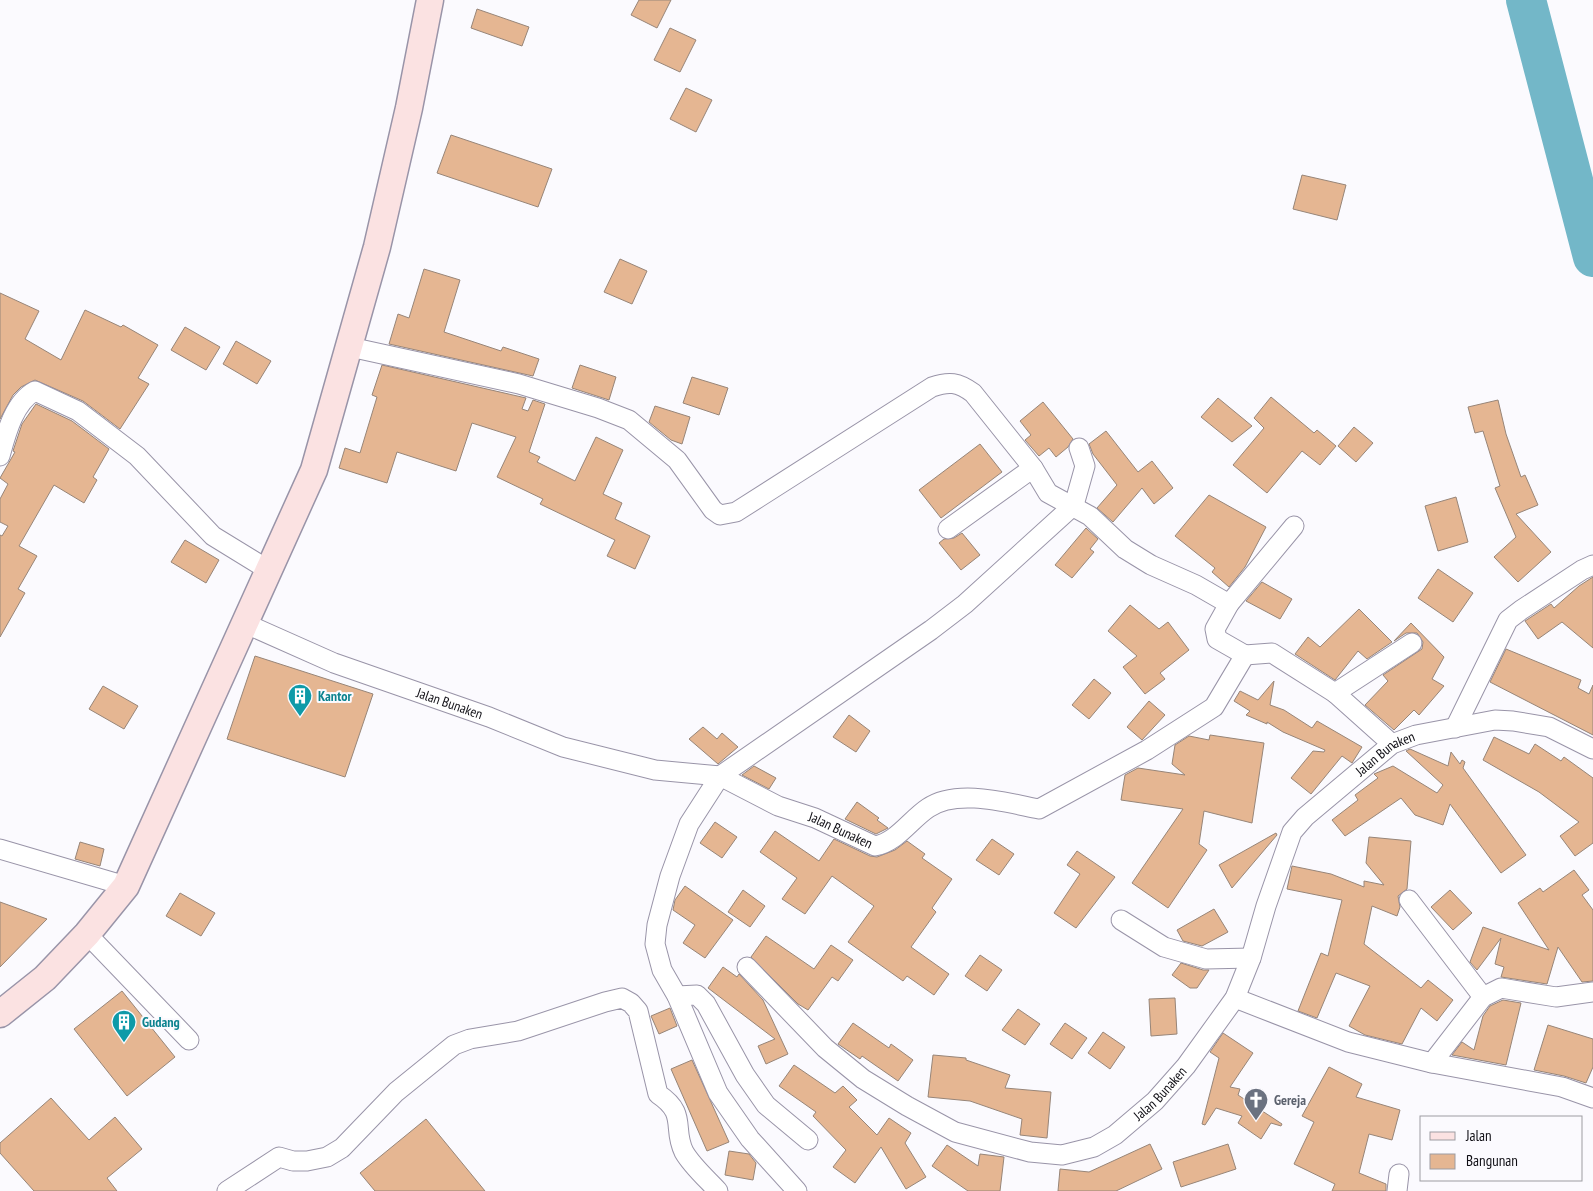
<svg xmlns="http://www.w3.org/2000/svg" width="1593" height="1191" viewBox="0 0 1593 1191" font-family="'PT Sans Narrow',sans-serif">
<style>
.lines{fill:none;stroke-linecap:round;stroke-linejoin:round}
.river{stroke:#73b7c8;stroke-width:40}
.building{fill:#e5b692;stroke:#978578}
.minor-casing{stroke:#9994a8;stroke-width:21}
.secondary-casing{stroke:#9994a8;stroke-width:29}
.minor{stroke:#fff;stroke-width:19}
.secondary{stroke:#fbe2e2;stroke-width:26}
.labels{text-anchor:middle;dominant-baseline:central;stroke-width:4;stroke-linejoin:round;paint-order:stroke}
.culture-label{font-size:14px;font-weight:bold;fill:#0d838f;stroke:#fbfafe;text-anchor:start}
.street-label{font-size:14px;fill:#100f15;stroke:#fbfafe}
.worship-label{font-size:14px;font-weight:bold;fill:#5b616d;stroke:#fbfafe;text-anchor:start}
</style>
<rect width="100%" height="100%" fill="#fbfafe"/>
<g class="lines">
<polyline class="river" points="1526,0 1593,257"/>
</g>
<g class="building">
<polygon points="639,0 671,0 657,28 631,15"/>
<polygon points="477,9 529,27 522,46 471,28"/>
<polygon points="670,28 696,40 680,72 654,60"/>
<polygon points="686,88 712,100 696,132 670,119"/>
<polygon points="451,135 552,169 538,207 437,173"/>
<polygon points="1302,175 1346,185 1337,220 1293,209"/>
<polygon points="620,259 647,271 632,304 604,292"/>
<polygon points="424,269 460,280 444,332 501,351 503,347 539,359 533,376 389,344 398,314 409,318"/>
<polygon points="0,293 39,311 25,339 61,360 85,310 121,327 123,325 158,345 138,378 149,384 120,429 83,401 35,380 21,387 13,395 0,419"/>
<polygon points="185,327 220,347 206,370 171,350"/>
<polygon points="236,341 271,361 257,384 223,364"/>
<polygon points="382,365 526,398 522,409 528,411 533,400 545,404 529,452 540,457 537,462 575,481 596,437 623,450 603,494 622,503 615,519 650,536 635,569 607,556 615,540 540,504 543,499 497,477 516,437 472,423 456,471 397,452 387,483 339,468 345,448 360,453 377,397 372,395"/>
<polygon points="580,365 616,377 609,400 572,388"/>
<polygon points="692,377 728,388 719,415 683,403"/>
<polygon points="1271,397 1314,433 1317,430 1336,446 1320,465 1302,451 1267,493 1233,465 1264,428 1254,418"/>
<polygon points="1218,398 1252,426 1232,442 1201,417"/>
<polygon points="1498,400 1506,434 1521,477 1525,475 1538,505 1516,514 1551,552 1518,582 1494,557 1516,537 1495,488 1500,486 1483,431 1475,433 1468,407"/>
<polygon points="1043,402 1073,439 1068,447 1056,457 1049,448 1039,456 1025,440 1031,435 1020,421"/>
<polygon points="36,404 72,421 109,449 93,477 97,480 84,503 54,485 19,546 37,556 18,589 25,593 0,637 0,535 2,536 8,526 0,522 0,499 8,484 0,478 15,452 13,451 22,424"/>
<polygon points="655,406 690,417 682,444 671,440 649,422"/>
<polygon points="1354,427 1373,443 1356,462 1338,446"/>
<polygon points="1106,431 1138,472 1152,461 1173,488 1154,504 1142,488 1113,522 1097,508 1117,485 1093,454 1089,444"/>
<polygon points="980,444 1002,472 941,518 919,490"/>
<polygon points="1209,495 1266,527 1245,567 1229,587 1212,572 1215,568 1175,536"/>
<polygon points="1456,497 1468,542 1438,551 1425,506"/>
<polygon points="1086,528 1098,539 1090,549 1094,552 1072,578 1055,565"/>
<polygon points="962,533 980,555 961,570 939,543 944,539 954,538"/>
<polygon points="185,540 219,560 206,583 171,562"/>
<polygon points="1438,569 1473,593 1453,622 1418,598"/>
<polygon points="1593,577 1593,648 1562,622 1538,639 1525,621 1551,604 1554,608 1579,586"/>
<polygon points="1262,582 1292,599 1280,619 1246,601"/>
<polygon points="1130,605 1159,629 1168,622 1189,650 1160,673 1165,679 1145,694 1123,667 1137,656 1108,631"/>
<polygon points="1359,609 1392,642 1367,659 1358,651 1335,680 1295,654 1308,637 1320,647"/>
<polygon points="1411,623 1444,657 1432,679 1444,686 1419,715 1414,710 1394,730 1365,705 1388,681 1383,675 1422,649 1423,642 1417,633 1406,633 1394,641"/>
<polygon points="1506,649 1581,680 1578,688 1589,694 1593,685 1593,735 1490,682"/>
<polygon points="255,656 373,694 345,777 227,739"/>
<polygon points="1094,679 1111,693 1089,719 1072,705"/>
<polygon points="1274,681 1270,705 1284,710 1312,728 1317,721 1362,747 1352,763 1342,756 1311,794 1291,778 1313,751 1324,752 1325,750 1283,732 1267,722 1267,724 1246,715 1250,711 1234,701 1240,691 1258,700"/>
<polygon points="103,686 138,706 124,729 89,709"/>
<polygon points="1149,701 1165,715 1142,740 1127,727"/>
<polygon points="849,715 870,731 856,752 833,737"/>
<polygon points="703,727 717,739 722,733 738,747 718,764 689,739"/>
<polygon points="1210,735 1264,743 1252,823 1204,811 1199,844 1207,850 1168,908 1132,883 1183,809 1121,800 1125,775 1138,768 1185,775 1172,764 1175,745 1189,736 1209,740"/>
<polygon points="1494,737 1529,754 1535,744 1561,761 1564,757 1593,778 1593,843 1575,856 1560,836 1579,822 1539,792 1483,760"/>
<polygon points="1410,749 1448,766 1451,752 1460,764 1462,760 1465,762 1463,768 1526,855 1501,873 1450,804 1443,825 1415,815 1401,798 1345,836 1332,820 1358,800 1355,795 1378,778 1374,774 1393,766 1437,793 1443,785 1406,751"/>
<polygon points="754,766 776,778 769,789 742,775"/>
<polygon points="857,802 879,818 877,820 888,828 876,834 845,819"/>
<polygon points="715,822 737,837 722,858 700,843"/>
<polygon points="775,831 819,861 834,839 870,856 877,857 895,850 907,841 925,854 922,858 952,879 932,908 936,912 911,947 949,974 934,995 907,976 903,981 848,942 874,906 832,876 805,914 782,899 797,878 760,852"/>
<polygon points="1276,833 1277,835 1232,888 1219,865"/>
<polygon points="1369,837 1411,841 1407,889 1398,896 1400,907 1397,916 1372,906 1364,944 1421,988 1428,980 1453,1000 1437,1021 1421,1008 1402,1044 1365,1035 1349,1026 1370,986 1336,973 1317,1018 1298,1011 1321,953 1328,956 1342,900 1287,889 1292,866 1331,874 1364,887 1364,881 1384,885 1366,863"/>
<polygon points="992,839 1014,854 999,875 976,860"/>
<polygon points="80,842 104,849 100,866 75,859"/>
<polygon points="1077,851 1115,877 1076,928 1054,913 1080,874 1067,865"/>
<polygon points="1574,870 1589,890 1582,895 1593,910 1593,981 1582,982 1558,947 1547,984 1501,977 1504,967 1495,964 1501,938 1477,970 1470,962 1483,927 1549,950 1518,903 1540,888 1543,892"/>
<polygon points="685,886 733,920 705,958 683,943 695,925 673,910 675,900"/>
<polygon points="743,890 765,906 750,927 728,912"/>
<polygon points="1450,890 1472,913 1453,930 1431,907"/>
<polygon points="180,893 215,913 201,936 166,916"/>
<polygon points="0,902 47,919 0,967"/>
<polygon points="1214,909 1228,932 1202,946 1183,941 1177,930"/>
<polygon points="766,936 814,969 831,945 853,960 838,981 832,977 808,1010 798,1004 751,957"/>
<polygon points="980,955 1002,970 987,991 965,976"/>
<polygon points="1181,963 1203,970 1209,970 1197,988 1190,988 1172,975"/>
<polygon points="723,967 737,977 739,974 763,1000 788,1054 766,1064 758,1046 775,1039 708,988"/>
<polygon points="122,991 175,1057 127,1096 74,1029"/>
<polygon points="1175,998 1177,1034 1151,1036 1149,999"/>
<polygon points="1503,1000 1521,1003 1506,1065 1452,1055 1462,1042 1474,1050 1483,1016 1490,1006"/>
<polygon points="670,1008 677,1026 659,1034 651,1016"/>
<polygon points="1018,1009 1040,1024 1025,1045 1002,1030"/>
<polygon points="853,1023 889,1048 891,1044 913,1060 898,1081 862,1056 860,1059 838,1044"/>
<polygon points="1065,1023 1087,1038 1072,1059 1050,1044"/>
<polygon points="1548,1025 1593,1039 1593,1067 1586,1083 1564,1076 1534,1070"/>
<polygon points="1103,1032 1125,1047 1110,1069 1088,1053"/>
<polygon points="1223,1033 1253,1053 1230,1087 1240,1089 1238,1095 1282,1124 1281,1126 1271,1123 1261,1139 1238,1123 1242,1116 1216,1108 1205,1125 1202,1124 1219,1058 1210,1052"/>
<polygon points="933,1055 966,1058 966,1060 1010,1075 1005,1088 1051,1092 1047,1138 1020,1135 1022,1119 970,1101 928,1097"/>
<polygon points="692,1060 729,1142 707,1151 671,1069"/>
<polygon points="794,1065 835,1093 843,1086 857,1100 849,1107 877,1135 889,1118 911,1133 905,1143 926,1177 906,1189 881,1147 855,1183 833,1167 846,1150 813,1116 816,1112 779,1086"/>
<polygon points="1329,1067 1362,1084 1356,1097 1400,1110 1392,1140 1369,1134 1359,1173 1386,1184 1386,1191 1332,1191 1335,1184 1294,1164 1314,1122 1302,1116"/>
<polygon points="51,1098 89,1140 115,1117 142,1149 107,1178 117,1191 34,1191 0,1153 0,1143"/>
<polygon points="426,1119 485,1191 375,1191 360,1173"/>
<polygon points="1150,1144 1162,1169 1116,1191 1058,1191 1060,1169 1089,1172"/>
<polygon points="1228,1144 1236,1169 1181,1187 1173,1162"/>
<polygon points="947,1145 978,1166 980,1154 1004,1157 1000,1191 968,1191 932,1166"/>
<polygon points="729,1151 749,1154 756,1163 753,1180 725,1175"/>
</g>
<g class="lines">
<defs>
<g id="minor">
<path d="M350,347L519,384L598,408L629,420L677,460L713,510L720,515L736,512L932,387C949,381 958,382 973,393L1033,468"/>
<path d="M0,456C6,434 14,402 35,391L78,411L137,456L213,536L270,571"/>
<polyline points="948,529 1033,468 1048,493 1090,516 1125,549 1151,565 1196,585 1229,604"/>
<path id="s1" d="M244,623L334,663L489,717L563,747L655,770L720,776L778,806L815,818L875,846C897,842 910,820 928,808C957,788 1008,803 1039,809L1147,750L1214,707L1245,655"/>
<polyline points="1245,655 1272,653 1335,693 1392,744"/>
<polyline points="1245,655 1217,639 1215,629 1229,604 1294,526"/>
<polyline points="1335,693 1412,643"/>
<polyline points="1455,728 1508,620 1521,610 1582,570 1593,565"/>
<polyline points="0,849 126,886"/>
<polyline points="1409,900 1483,997"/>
<polyline points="1121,920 1164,947 1206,959 1251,958"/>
<polyline points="87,934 189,1040"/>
<path id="s2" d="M747,967L825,1048L863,1079L907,1106L955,1132L1030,1152L1062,1155L1094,1147L1115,1135L1155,1101L1186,1066L1235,998L1251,958L1266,906L1292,832L1305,817L1392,744L1416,735L1495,720L1513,721L1549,727L1593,749"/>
<polyline points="677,996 697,995 706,1004 745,1075 766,1105 808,1140"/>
<polyline points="1235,998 1348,1042 1432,1063 1562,1087 1593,1098"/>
<polyline points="1432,1063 1483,997 1501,988 1556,997 1593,992"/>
<path d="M227,1191L279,1157L293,1161H307L327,1157L342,1148L396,1092L454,1045L470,1039L518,1031L605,1002L622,998L631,1003L638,1011L658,1094C688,1114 672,1128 684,1152C692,1166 707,1179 718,1191"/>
<polyline points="797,1191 750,1139 718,1093 677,996 662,970 655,944 657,925 670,876 689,824 720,776 931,630 965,604 1074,505 1085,466 1079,448"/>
<polyline points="1397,1191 1399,1174"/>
</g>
<polyline id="secondary" points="0,1014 45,978 87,934 126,886 314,470 377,247 409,108 430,0"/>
</defs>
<use href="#minor" class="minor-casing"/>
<use href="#secondary" class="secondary-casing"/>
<use href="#minor" class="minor"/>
<use href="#secondary" class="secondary"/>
</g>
<defs>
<symbol id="building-pin" viewBox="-11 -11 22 30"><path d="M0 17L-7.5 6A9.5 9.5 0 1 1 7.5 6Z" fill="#0f9aa8" stroke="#fbfafe"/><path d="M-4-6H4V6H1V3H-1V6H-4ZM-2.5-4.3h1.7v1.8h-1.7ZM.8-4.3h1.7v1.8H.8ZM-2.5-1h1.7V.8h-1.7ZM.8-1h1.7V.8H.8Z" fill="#fff"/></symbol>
<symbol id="church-pin" viewBox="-11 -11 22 30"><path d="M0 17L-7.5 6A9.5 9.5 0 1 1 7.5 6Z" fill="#6b7280" stroke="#fbfafe"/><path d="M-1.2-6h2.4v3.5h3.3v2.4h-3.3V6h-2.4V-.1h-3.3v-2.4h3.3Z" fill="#fff"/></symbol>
</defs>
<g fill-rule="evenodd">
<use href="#building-pin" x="286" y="682" width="28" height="38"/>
<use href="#building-pin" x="110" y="1008" width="28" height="38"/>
<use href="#church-pin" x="1242" y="1086" width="28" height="38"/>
</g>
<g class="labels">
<g class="culture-label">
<text x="318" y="696">Kantor</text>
<text x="142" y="1022">Gudang</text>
</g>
<g class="street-label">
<text stroke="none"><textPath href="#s1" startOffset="221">Jalan Bunaken</textPath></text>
<text stroke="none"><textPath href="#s2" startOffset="916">Jalan Bunaken</textPath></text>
<text stroke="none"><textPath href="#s1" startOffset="635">Jalan Bunaken</textPath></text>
<text stroke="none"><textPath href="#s2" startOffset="496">Jalan Bunaken</textPath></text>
</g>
<g class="worship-label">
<text x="1274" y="1100">Gereja</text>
</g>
</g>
<rect x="1420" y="1116" width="162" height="65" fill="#fbfafe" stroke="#9d9ca1"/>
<rect x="1430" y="1132" width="25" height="8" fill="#fbe2e2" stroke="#9d9ca1"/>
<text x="1466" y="1141" font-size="15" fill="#100f15">Jalan</text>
<rect x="1430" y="1154" width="25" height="15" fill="#e5b692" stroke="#9d9ca1"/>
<text x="1466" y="1166" font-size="15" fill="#100f15">Bangunan</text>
</svg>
